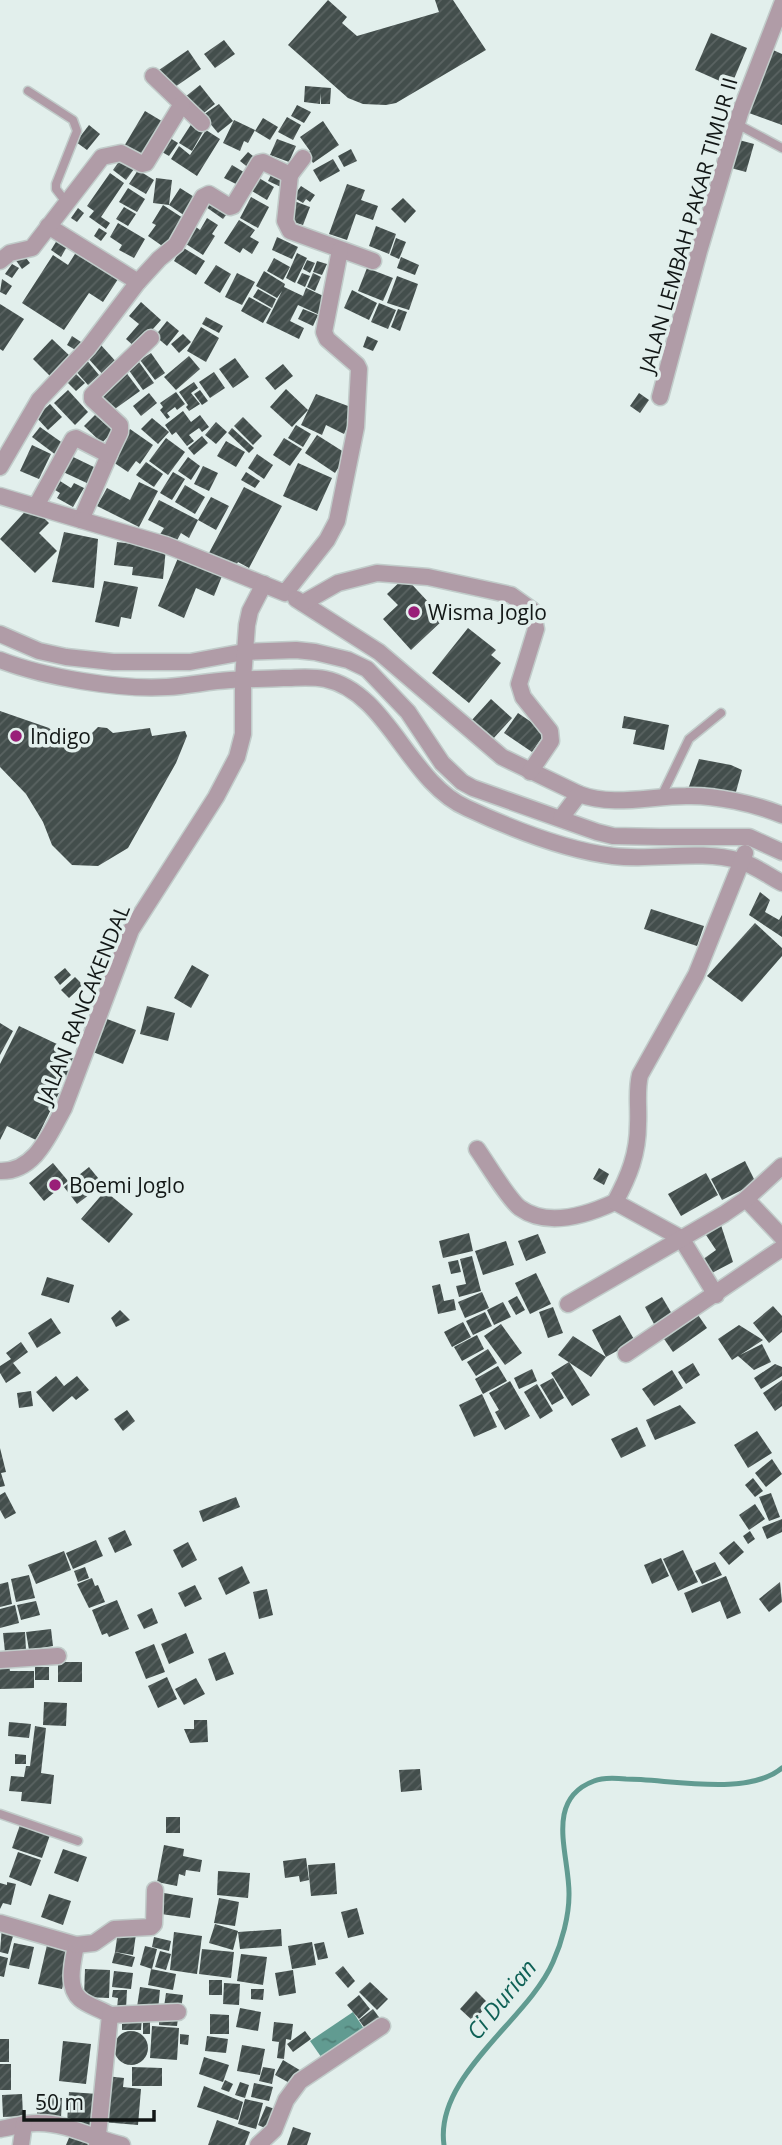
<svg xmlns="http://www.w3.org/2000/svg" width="782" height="2145" viewBox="0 0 782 2145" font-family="'Open Sans',sans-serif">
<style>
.water{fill:url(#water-ripples)}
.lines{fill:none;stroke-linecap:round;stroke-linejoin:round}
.stream{stroke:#619b91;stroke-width:5}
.building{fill:url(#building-hatch)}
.lane-casing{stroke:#c1ccca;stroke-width:11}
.street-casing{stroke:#c1ccca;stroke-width:19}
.lane{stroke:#b09ca7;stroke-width:8}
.street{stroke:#b09ca7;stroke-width:16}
.poi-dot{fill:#991f78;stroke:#e2efec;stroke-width:2.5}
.labels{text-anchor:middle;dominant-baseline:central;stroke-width:7;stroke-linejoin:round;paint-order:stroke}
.street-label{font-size:21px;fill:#121716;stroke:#e2efec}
.poi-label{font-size:21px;fill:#121716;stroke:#e2efec;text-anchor:start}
.water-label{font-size:23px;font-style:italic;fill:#0f6156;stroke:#e2efec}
</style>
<defs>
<pattern id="water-ripples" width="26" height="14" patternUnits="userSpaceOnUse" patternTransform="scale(1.75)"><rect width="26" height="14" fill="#619b91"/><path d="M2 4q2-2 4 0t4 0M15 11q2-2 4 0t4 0" fill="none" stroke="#4f7d75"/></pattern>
<pattern id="building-hatch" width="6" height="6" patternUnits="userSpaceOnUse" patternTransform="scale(1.75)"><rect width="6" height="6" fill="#434e4c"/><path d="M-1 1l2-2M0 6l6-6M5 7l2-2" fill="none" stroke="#5a6362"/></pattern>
</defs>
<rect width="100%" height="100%" fill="#e2efec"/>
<polygon class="water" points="353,2012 368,2035 326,2064 310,2041"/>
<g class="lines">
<path class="stream" d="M444,2145C434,2076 528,2020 553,1962C562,1942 569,1916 569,1895C570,1856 543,1800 594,1781C603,1777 616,1778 626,1779C668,1779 748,1797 782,1768"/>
</g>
<g class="building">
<polygon points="328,0 347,17 342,23 357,36 439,12 435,0 453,0 486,50 396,103 386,105 363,104 348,98 288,45"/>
<polygon points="711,33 747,48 731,86 695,70"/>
<polygon points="224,40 235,54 215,68 204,54"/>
<polygon points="188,50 201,69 172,89 159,70"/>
<polygon points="773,50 782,54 782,125 749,113"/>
<polygon points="200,85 215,104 200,116 185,97"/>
<polygon points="305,86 331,88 330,104 321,104 320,93 320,104 304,102"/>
<polygon points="219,104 233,121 218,133 203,115"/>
<polygon points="297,105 311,112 304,123 291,116"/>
<polygon points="145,111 165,123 143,160 123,148"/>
<polygon points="287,117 301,125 293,140 278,132"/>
<polygon points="263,118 278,127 270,140 255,131"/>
<polygon points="234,120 255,130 248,143 244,141 240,151 223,143"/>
<polygon points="323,121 339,145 313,163 307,153 310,151 300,137"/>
<polygon points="192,123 204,130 192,151 179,143"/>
<polygon points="89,125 100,134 87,150 76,142"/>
<polygon points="206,130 220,139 197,176 171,159 179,146 190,155"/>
<polygon points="170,138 178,143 169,156 162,152"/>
<polygon points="277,139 296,146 289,162 270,155"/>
<polygon points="739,140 754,144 746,172 731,168"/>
<polygon points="351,149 357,161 344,167 338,156"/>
<polygon points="248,152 258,160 250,169 240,161"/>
<polygon points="333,159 340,171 320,182 313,170"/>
<polygon points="120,160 134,169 126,180 113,170"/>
<polygon points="232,165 247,174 240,186 224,178"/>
<polygon points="274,169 286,174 281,187 268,181"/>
<polygon points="138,170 154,180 146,194 129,184"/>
<polygon points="110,173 124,183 101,217 110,223 106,229 89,217 94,211 87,206"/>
<polygon points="156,178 172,180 169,205 180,188 199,200 188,218 169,205 153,203"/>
<polygon points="259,178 274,187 267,200 252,191"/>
<polygon points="347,184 365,190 361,200 378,206 373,220 356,214 347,240 329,234"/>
<polygon points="301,186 315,195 310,202 306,199 303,203 293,197"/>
<polygon points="128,188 145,199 137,212 119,202"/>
<polygon points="251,197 269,207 258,228 240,218"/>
<polygon points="213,198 230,210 223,219 206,207"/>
<polygon points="403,198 416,211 405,223 391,209"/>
<polygon points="294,201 310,207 303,225 287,220"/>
<polygon points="163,205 186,220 168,250 148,236 156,225 152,223"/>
<polygon points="124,207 136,214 128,226 116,219"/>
<polygon points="78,208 84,213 77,222 71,218"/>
<polygon points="207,218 218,225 212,234 215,236 203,255 186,244 196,227 200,230"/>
<polygon points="239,220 255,230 250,237 259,242 252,254 243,248 240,253 224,243"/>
<polygon points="118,223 145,239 134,258 119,250 122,245 110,237"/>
<polygon points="376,226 396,234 389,254 369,246"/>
<polygon points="99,228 107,233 101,241 94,236"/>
<polygon points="59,237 69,243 61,257 51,250"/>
<polygon points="277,237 298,247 292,259 272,250"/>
<polygon points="396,238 406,242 399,259 390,255"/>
<polygon points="80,246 122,273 103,302 89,293 64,330 22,303 53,255 68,265"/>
<polygon points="182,247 205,261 196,275 174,261"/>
<polygon points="22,253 30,263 22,269 15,259"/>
<polygon points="297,253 307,258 295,283 286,278"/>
<polygon points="401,257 419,265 415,275 397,268"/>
<polygon points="274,258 290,267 283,280 267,271"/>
<polygon points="307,260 315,263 310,273 303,269"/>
<polygon points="317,261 327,264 322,275 313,272"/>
<polygon points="12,264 19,268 12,278 5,274"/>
<polygon points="216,265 231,274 220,293 204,283"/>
<polygon points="367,268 393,278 383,301 358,291"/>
<polygon points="264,271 285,284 284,287 303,296 306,288 330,299 322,316 298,305 290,321 304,328 299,339 266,323 282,291 277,298 256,286"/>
<polygon points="237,273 255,282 242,305 225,297"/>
<polygon points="302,273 310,276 305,287 297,283"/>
<polygon points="313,273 321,277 315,291 307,287"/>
<polygon points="397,276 418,284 409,310 387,303"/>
<polygon points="2,279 12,286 6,295 0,292"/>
<polygon points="258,289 276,299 272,308 253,297"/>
<polygon points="352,290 377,303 369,320 344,308"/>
<polygon points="249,297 271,309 263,323 241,311"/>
<polygon points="141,302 161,320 136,348 126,339 139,324 129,316"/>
<polygon points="379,303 396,310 388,329 371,322"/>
<polygon points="0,304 24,319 3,351 0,349"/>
<polygon points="303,309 318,315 313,326 298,319"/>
<polygon points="398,309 407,312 400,331 391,327"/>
<polygon points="206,317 223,326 219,333 202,324"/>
<polygon points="167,321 179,331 167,346 155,336"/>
<polygon points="201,327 219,338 206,362 187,351"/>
<polygon points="183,334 191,342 179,353 171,344"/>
<polygon points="72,336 84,344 79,352 67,345"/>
<polygon points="367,336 378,341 373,351 363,347"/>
<polygon points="52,339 72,358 53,379 33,359"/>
<polygon points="100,344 119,365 105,377 86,356"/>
<polygon points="151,353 165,373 155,380 140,360"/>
<polygon points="189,356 200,369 176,390 164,377"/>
<polygon points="85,358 99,375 88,385 73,368"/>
<polygon points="235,358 249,377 233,388 219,369"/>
<polygon points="139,362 154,383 143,390 128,369"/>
<polygon points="283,364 293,376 275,390 265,378"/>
<polygon points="71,369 85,383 76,391 63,378"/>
<polygon points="125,371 140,391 112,411 98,390"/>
<polygon points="214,372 225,388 210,398 199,382"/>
<polygon points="194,382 198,388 191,393 200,404 189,411 186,407 188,405 179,392"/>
<polygon points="286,389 308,410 292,427 270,407"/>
<polygon points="68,390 88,412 75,425 54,403"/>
<polygon points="200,390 208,401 202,405 194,394"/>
<polygon points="176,392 185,404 177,410 175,407 167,413 170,417 167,419 160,410 163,407 160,403"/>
<polygon points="149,393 157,403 141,416 133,406"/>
<polygon points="639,393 649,400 640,413 630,406"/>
<polygon points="316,394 356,409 344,434 326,425 322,435 301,425"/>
<polygon points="50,404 62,417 48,430 36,417"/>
<polygon points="183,411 191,422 200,415 209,427 202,432 199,428 189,435 194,441 187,446 176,432 172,435 165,425"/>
<polygon points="95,415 113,431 102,443 84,426"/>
<polygon points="243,417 262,436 253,445 234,426"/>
<polygon points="152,418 169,432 158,444 141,429"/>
<polygon points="216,422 227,432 216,444 205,435"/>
<polygon points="296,425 311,434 303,447 288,438"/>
<polygon points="40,427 64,444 56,455 32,437"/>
<polygon points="232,428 254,448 249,453 228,433"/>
<polygon points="130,429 153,445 140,464 136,461 128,472 110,460"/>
<polygon points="317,435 347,454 335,473 305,453"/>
<polygon points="202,436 208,443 194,455 188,448"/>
<polygon points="166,438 185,452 168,475 149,461"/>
<polygon points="284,438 302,449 290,466 273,455"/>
<polygon points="226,441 245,452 236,467 217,456"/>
<polygon points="32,445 51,454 39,479 20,471"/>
<polygon points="257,454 273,465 264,479 248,468"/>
<polygon points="69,455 96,468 89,484 61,471"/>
<polygon points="188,457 200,466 191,480 178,471"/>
<polygon points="146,462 163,474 154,487 136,475"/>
<polygon points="298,463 332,478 317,511 283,496"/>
<polygon points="203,466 218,473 209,491 194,484"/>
<polygon points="173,472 185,479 172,500 160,493"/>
<polygon points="246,472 260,481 255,488 241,480"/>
<polygon points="60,481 71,488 74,483 84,488 73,507 57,498 60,493 55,490"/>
<polygon points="139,482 158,491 139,527 97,506 107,488 130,500"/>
<polygon points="185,485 205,497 195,514 175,502"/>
<polygon points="244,487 282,506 249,568 238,562 235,567 209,553"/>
<polygon points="211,497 229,506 216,530 198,520 189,538 181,533 175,544 159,536 164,528 148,520 159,500 198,520"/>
<polygon points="31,505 49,523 39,533 57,551 35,573 0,539"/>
<polygon points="64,532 98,539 94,588 52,582"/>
<polygon points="117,542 166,548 163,579 132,575 133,567 114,565"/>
<polygon points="178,558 222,576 214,596 196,588 184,618 158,606"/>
<polygon points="405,577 444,619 411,650 383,619 398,605 387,594"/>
<polygon points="104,581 138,587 131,619 121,617 119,627 95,622"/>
<polygon points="468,628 496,650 491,655 501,663 469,703 432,673"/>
<polygon points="491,699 512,718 492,740 471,721"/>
<polygon points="0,711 49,728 67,747 75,741 84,741 87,748 91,734 98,727 107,728 113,733 150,728 152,736 185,731 187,736 176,763 128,848 98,866 72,865 52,845 43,822 26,794 0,767"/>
<polygon points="518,713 546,732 532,752 504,733"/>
<polygon points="624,716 669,725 664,750 633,744 636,730 622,728"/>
<polygon points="699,759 731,765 742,770 734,799 687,792"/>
<polygon points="760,892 770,900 765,912 779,920 782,915 782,937 749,915"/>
<polygon points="651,909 704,926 697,946 644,929"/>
<polygon points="755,923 782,948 782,956 742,1002 707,976"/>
<polygon points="192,965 209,975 191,1008 174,998"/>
<polygon points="65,968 71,975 60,985 54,977"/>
<polygon points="75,977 83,985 69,998 61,990"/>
<polygon points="147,1006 175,1013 168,1041 140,1034"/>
<polygon points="107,1019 136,1030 123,1064 93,1052"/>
<polygon points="0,1023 13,1031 0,1055"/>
<polygon points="19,1026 78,1054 36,1140 7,1126 0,1140 0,1064"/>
<polygon points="745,1161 756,1183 722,1200 711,1179"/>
<polygon points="53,1163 68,1181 44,1201 29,1183"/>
<polygon points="89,1167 103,1184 77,1204 64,1187"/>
<polygon points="599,1168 609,1174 604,1185 593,1179"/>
<polygon points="706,1173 718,1195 681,1216 668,1194"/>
<polygon points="105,1191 133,1214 109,1243 81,1219"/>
<polygon points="720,1222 733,1262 708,1275 699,1262 716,1250 702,1229"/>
<polygon points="469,1233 473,1251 443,1258 439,1241"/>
<polygon points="538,1234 546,1253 526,1261 518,1241"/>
<polygon points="506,1241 514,1265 483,1275 475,1251"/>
<polygon points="472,1256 481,1291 459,1297 456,1286 466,1284 460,1259"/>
<polygon points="458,1260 461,1272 451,1274 448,1262"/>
<polygon points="536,1273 551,1304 530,1314 515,1283"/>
<polygon points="47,1277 74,1285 69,1303 41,1295"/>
<polygon points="440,1284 444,1301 454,1299 456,1310 438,1314 432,1286"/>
<polygon points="482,1292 489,1308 465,1318 458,1302"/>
<polygon points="517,1296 525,1310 516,1315 508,1301"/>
<polygon points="662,1297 672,1314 654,1324 645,1307"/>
<polygon points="503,1302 511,1317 494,1325 487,1310"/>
<polygon points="773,1306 782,1316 782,1332 769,1343 753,1323"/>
<polygon points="553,1307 563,1333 548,1338 539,1312"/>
<polygon points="120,1310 130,1320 116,1327 111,1318"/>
<polygon points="485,1312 492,1326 473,1335 466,1321"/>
<polygon points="696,1312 707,1328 673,1352 662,1336"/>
<polygon points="620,1315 635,1341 606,1357 591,1377 558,1355 573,1336 606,1357 592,1330"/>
<polygon points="51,1318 61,1333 37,1348 28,1333"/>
<polygon points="463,1322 471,1337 452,1347 444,1332"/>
<polygon points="501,1324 522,1353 505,1365 484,1336"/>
<polygon points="739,1325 763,1340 740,1355 762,1344 771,1362 754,1370 738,1356 732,1360 718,1339"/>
<polygon points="477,1335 484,1349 462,1361 454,1347"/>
<polygon points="21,1342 28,1352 13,1363 21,1373 6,1383 0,1373 0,1366 11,1359 6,1353"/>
<polygon points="488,1349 497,1363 476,1376 467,1362"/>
<polygon points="569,1362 590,1395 572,1406 551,1373"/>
<polygon points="693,1363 700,1375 686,1384 678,1372"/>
<polygon points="775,1364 782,1367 782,1376 761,1389 754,1378"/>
<polygon points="498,1366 507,1381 483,1394 475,1379"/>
<polygon points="532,1369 537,1381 519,1389 514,1378"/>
<polygon points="672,1370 683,1388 654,1406 642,1389"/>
<polygon points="56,1376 64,1386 77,1376 89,1390 76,1400 72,1396 53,1412 36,1392"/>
<polygon points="553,1378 564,1398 552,1405 540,1385"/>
<polygon points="782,1380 782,1406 775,1411 763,1393"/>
<polygon points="510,1381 530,1416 505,1430 495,1412 499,1410 489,1393"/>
<polygon points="537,1384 553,1411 540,1419 524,1392"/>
<polygon points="31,1391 33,1406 19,1408 17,1393"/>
<polygon points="482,1394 497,1427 474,1437 459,1405"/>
<polygon points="680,1405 696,1423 655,1440 646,1420"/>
<polygon points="127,1410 135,1421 123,1431 114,1419"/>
<polygon points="637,1427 646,1446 621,1458 611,1439"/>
<polygon points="757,1431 772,1453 748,1468 734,1445"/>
<polygon points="0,1448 6,1472 1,1473 5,1486 0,1487"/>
<polygon points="772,1459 782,1474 766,1487 755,1473"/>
<polygon points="753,1478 763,1491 755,1497 745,1485"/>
<polygon points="5,1492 16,1513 5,1519 0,1510 0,1495"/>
<polygon points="771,1493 780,1517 769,1521 759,1497"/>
<polygon points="236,1497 240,1507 203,1522 199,1511"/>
<polygon points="755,1504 765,1519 749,1530 739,1515"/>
<polygon points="782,1519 782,1532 767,1539 762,1527"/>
<polygon points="125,1530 132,1545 115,1553 108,1538"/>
<polygon points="750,1531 755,1539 748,1544 743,1536"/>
<polygon points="96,1540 103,1556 73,1569 66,1553"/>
<polygon points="734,1541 744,1552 729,1565 719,1553"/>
<polygon points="188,1542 197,1560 182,1568 173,1550"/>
<polygon points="683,1550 698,1582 678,1591 663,1559"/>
<polygon points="64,1551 71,1570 36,1584 28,1565"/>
<polygon points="661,1558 669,1576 652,1584 644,1565"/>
<polygon points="715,1562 722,1575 702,1584 695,1571"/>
<polygon points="242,1566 250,1583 226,1595 218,1578"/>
<polygon points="85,1567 89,1578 78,1582 74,1571"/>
<polygon points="29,1575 35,1598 16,1602 11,1579"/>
<polygon points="726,1576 741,1613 727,1619 720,1601 692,1613 684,1593"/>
<polygon points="92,1578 95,1586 98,1585 105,1602 89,1608 77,1584"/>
<polygon points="8,1582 12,1604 0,1607 0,1584"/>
<polygon points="780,1582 782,1602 769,1612 759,1599"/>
<polygon points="195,1585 202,1599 185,1607 178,1593"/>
<polygon points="267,1589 273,1615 259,1619 253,1592"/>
<polygon points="117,1600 129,1629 109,1637 107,1633 102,1635 92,1610"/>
<polygon points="36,1601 40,1615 21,1620 17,1605"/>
<polygon points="15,1605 19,1623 0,1628 0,1609"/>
<polygon points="152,1608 158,1623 144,1629 137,1615"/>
<polygon points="51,1629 53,1646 29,1650 26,1632"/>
<polygon points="25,1632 26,1650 5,1652 3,1633"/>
<polygon points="186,1633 194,1653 169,1664 161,1644"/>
<polygon points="154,1644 165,1672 146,1679 135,1652"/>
<polygon points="225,1652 234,1674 216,1681 208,1659"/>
<rect x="58" y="1662" width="24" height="20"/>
<polygon points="0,1666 9,1666 10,1671 34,1671 34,1688 0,1689"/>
<rect x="35" y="1667" width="14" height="13"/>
<polygon points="167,1677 177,1699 158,1708 148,1686"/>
<polygon points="196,1678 205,1694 184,1705 175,1689"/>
<polygon points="44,1702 67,1703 66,1726 43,1725"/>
<polygon points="194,1720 207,1720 208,1742 190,1743 184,1729 194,1729"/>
<polygon points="9,1722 31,1724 29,1738 8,1736"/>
<polygon points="35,1726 46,1728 41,1773 54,1775 51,1804 21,1801 22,1792 9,1791 11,1776 24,1777 26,1766 30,1766"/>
<polygon points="15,1754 26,1755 26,1764 15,1764"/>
<polygon points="420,1769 422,1790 401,1792 399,1770"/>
<rect x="166" y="1817" width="14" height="16"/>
<polygon points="20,1825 50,1835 42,1858 12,1848"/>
<polygon points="164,1845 184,1849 183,1856 202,1860 200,1872 186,1870 185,1876 179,1874 177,1886 157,1882"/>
<polygon points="63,1849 87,1857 78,1882 54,1873"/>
<polygon points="18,1852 41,1860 31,1886 9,1877"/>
<polygon points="306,1858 309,1880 300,1882 299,1876 285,1878 283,1861"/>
<polygon points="335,1863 337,1894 311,1896 308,1865"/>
<polygon points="218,1871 250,1873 248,1898 217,1895"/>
<polygon points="7,1882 16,1884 11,1905 3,1903 0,1909 0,1883 7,1885"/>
<polygon points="164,1893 193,1898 190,1918 161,1914"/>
<polygon points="49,1894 71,1901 63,1925 41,1917"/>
<polygon points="219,1898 239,1902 235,1926 214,1923"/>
<polygon points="357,1908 364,1934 348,1938 341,1912"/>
<polygon points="215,1924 238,1931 233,1950 209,1943"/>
<polygon points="2,1926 15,1929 8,1954 0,1952"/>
<polygon points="281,1929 282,1946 240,1949 238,1932"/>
<polygon points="118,1931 136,1934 133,1955 115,1952"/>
<polygon points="174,1932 202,1936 197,1974 170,1970"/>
<polygon points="154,1937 171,1941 169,1951 152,1947"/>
<polygon points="312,1942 316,1965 292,1969 288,1946"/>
<polygon points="324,1942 328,1958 318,1960 314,1944"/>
<polygon points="14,1943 34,1947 29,1969 9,1965"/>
<polygon points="47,1945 71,1951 62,1989 38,1984"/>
<polygon points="145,1946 157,1949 152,1969 140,1965"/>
<polygon points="202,1949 234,1952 231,1978 199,1974"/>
<polygon points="160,1951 171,1954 166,1970 155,1967"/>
<polygon points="115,1952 135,1957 132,1967 112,1963"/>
<polygon points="241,1954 267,1957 263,1985 237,1981"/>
<polygon points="0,1956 8,1958 4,1977 0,1976"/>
<polygon points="343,1966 355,1981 348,1988 335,1973"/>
<polygon points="85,1969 110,1970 109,1998 84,1997"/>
<polygon points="151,1969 176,1974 173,1990 148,1985"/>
<polygon points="293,1970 296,1993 279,1996 275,1973"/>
<polygon points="114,1971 133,1973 131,1989 112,1987"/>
<rect x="209" y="1980" width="13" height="15"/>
<polygon points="370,1982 388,1999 377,2010 359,1992"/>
<polygon points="224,1983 240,1984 239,2005 223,2004"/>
<polygon points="140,1987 160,1990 158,2010 137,2007"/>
<polygon points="251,1989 264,1989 263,2000 251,1999"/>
<polygon points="113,1990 127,1990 126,2009 117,2008 118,1998 112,1997"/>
<polygon points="476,1991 489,2004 473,2021 460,2009"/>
<polygon points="166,1993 183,1995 181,2010 164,2007"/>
<polygon points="359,1995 370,2009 359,2019 347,2005"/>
<polygon points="240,2008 261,2012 258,2031 236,2027"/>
<polygon points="373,2009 384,2024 369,2034 359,2020"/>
<polygon points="210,2014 229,2015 229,2034 210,2034"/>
<polygon points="122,2015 142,2016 141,2030 122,2030"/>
<polygon points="159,2017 178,2018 177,2026 159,2025"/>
<polygon points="143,2018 150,2019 150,2034 143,2034"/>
<polygon points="274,2022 293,2024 291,2040 286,2039 284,2059 277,2058 279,2042 272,2041"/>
<polygon points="152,2026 179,2028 177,2060 150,2058"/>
<polygon points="305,2031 311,2039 293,2052 287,2044"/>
<circle cx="131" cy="2048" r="17"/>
<polygon points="180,2034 189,2035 188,2045 180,2044"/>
<polygon points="207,2036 228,2039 226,2053 205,2051"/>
<rect x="0" y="2039" width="9" height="23"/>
<polygon points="63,2041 91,2044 86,2084 59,2081"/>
<polygon points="242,2045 265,2049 260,2075 237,2071"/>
<polygon points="204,2057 229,2065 223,2082 199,2074"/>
<polygon points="283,2060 303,2072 295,2086 275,2075"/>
<rect x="0" y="2064" width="11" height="26"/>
<polygon points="132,2067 162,2068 162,2086 132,2086"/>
<polygon points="263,2067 275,2069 272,2084 259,2081"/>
<polygon points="106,2076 124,2078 123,2087 141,2089 138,2125 102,2122"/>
<polygon points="225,2080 233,2084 229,2092 221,2089"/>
<polygon points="240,2082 249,2085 245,2098 235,2095"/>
<polygon points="254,2083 273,2087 269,2101 251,2097"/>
<polygon points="204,2086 243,2102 238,2120 197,2107"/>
<polygon points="69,2092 98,2094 96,2133 67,2123"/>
<polygon points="22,2094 23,2116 3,2117 2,2095"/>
<polygon points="38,2097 62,2098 61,2118 37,2117"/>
<polygon points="245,2099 263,2103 256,2129 238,2124"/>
<polygon points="266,2106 281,2111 272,2131 258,2125"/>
<polygon points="217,2120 250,2132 245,2145 208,2145"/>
<polygon points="293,2127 311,2133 307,2145 287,2145"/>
<polygon points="71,2133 98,2145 66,2145"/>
</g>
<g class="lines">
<defs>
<g id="lane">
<polyline points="28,91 73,120 77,131 56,184 56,189 66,202"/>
<polyline points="737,124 782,148"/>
<polyline points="661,797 689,739 721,713"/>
<polyline points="0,1814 78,1841"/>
</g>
<g id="street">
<polyline points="153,76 202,123"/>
<polyline points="290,175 285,221 290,231 373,261"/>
<polyline points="48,226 138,282"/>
<polyline points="0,261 10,253 32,248 102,157 121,153 142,164 146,163 182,104"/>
<polyline points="660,397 699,251 740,113 782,4"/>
<polyline points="0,467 39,400 88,348 138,282 159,259 176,245 203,197 209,194 230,207 233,206 259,163 263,162 290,175 303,158"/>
<polyline points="0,496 81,520 109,455"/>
<polyline points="36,506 73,439 76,438 109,455 120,432 120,425 92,399 92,395 151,338"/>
<polyline points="81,520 166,545 285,593 327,540 337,521 356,427 359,369 357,365 327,339 324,332 340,250"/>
<polyline points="296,599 379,652 502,757 579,794"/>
<polyline points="303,603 338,583 377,573 428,577 511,595 532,610 536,629 519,684 523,697 550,731 551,741 530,772"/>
<polyline points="0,634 39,651 66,657 113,662 190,662 244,652 296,650 315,652 348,660 367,669 408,712 442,763 462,782 473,788 597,832 613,836 660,837 749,837 782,852"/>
<path d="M0,660C44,677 119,690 167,687C188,686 209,681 230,680C247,679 265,679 283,678C297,678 311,676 325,679C388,692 408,782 467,808C512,829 564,850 613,856C656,861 698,849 740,861C754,865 769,876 782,883"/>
<path d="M561,818L579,794C613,807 650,796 686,796C715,795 756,804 782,815"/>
<path d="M477,1149C487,1163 508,1199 520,1208C548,1228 587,1215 615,1202C629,1176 638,1154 638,1124C639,1107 636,1091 640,1075L696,975L745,853"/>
<path d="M0,1171C35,1172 49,1135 64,1108L131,930L216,797L237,757L243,734V679L247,625L250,611L264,584"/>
<polyline points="746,1199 782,1237"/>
<polyline points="615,1202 681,1238 716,1295"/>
<polyline points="568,1304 724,1214 746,1199 782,1166"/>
<polyline points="626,1354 782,1248"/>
<polyline points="0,1660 58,1656"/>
<path d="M0,1923L76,1945C73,1961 66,1987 80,1999C88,2006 101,2009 110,2015L97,2145"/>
<polyline points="76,1945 94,1943 114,1929 151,1927 154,1924 155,1890"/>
<polyline points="110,2015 178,2012"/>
<path d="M0,2129C13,2127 27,2122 39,2123C67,2123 95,2139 122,2145"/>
<polyline points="21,2145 24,2124"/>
<polyline points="258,2145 274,2130 286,2100 300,2081 382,2026"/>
</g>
</defs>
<use href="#lane" class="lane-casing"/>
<use href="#street" class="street-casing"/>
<use href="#lane" class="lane"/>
<use href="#street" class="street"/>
</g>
<g class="poi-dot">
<circle cx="414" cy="612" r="7"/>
<circle cx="16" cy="736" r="7"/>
<circle cx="55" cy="1185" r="7"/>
</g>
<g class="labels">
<g class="street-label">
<text transform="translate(688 225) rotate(-74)">JALAN LEMBAH PAKAR TIMUR II</text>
<text transform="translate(83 1004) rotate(-68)">JALAN RANCAKENDAL</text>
</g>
<g class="poi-label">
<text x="428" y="612">Wisma Joglo</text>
<text x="30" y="736">Indigo</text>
<text x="69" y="1185">Boemi Joglo</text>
</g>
<g class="water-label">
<text transform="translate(501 1999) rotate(-51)">Ci Durian</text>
</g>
</g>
<path d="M24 2110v10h130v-10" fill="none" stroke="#121716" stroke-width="3.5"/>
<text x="35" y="2110" font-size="21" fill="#121716" stroke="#e2efec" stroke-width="5" paint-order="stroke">50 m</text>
</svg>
